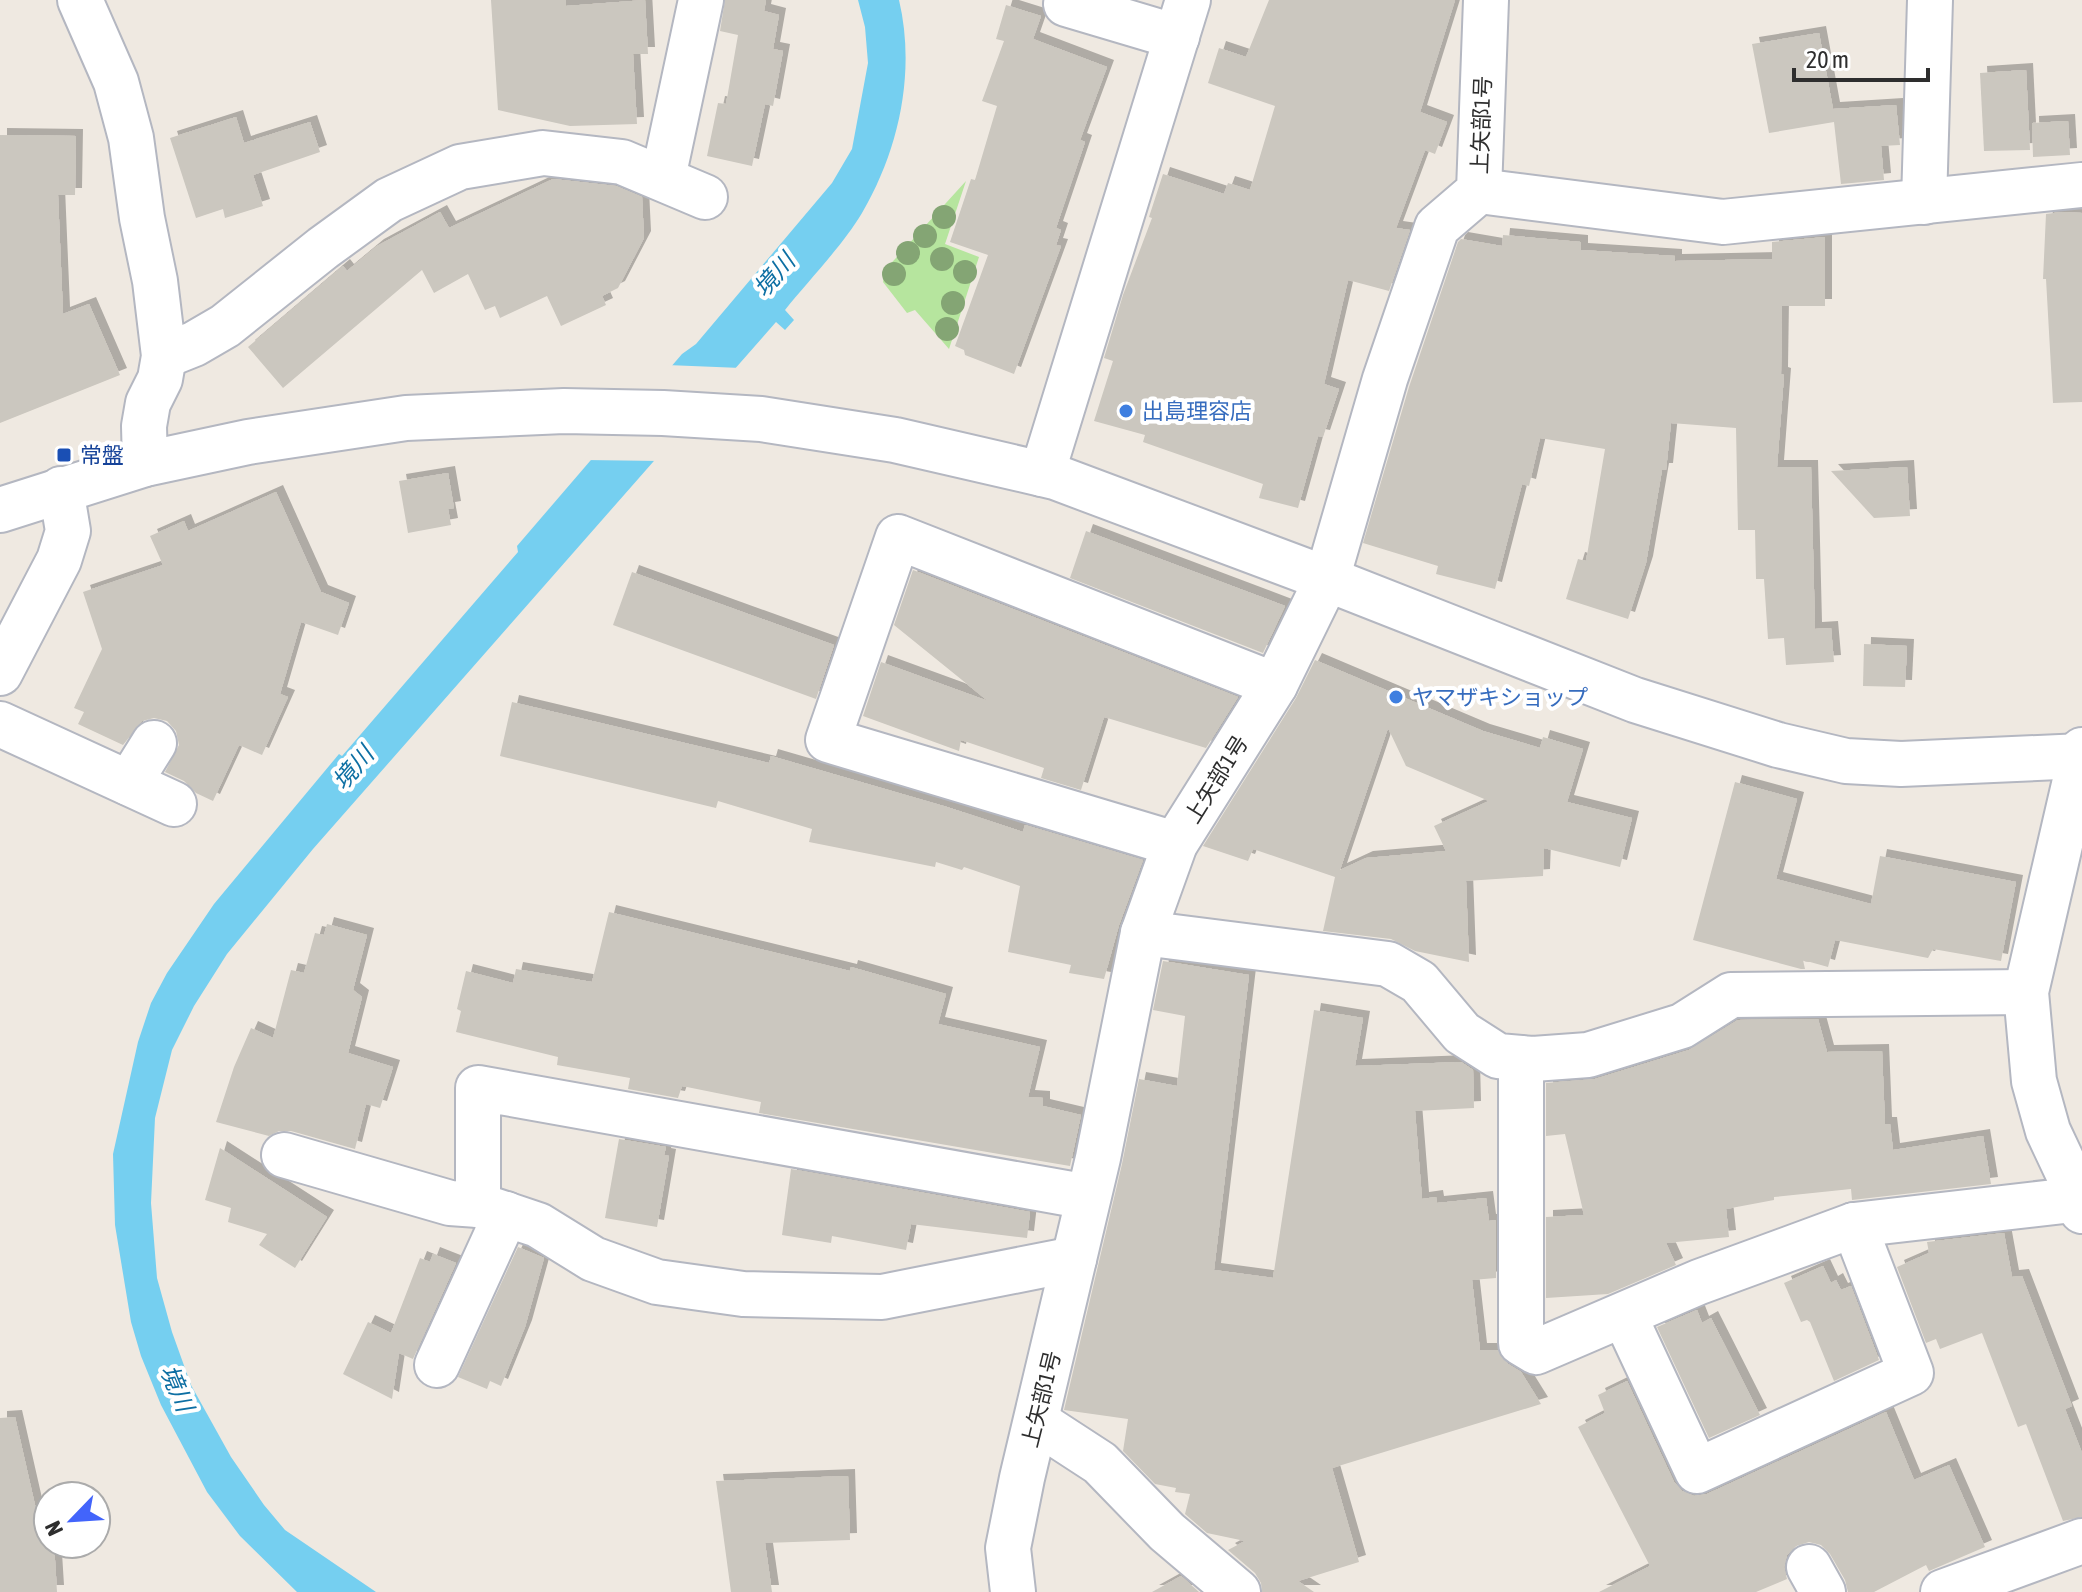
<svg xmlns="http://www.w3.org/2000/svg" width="2082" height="1592" viewBox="0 0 2082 1592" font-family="'Asap Condensed','Noto Sans JP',sans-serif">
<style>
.green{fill:#b6e59e}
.water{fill:#75cff0}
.pier{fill:#efe9e1}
.building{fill:#cbc7bf;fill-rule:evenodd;filter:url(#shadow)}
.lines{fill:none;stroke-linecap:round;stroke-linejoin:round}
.minor-casing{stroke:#b4b7c1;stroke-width:48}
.minor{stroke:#fff;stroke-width:44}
.tree{fill:#84a574}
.shop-dot{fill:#3f7fe0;stroke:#fff;stroke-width:3}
.transit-dot{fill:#1a4fb4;stroke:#fff;stroke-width:3}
.labels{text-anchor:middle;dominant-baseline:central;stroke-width:8;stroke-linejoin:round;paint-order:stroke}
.street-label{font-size:22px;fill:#2e2e2e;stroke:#fff}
.shop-label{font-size:22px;fill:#366cbe;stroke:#fff;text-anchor:start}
.transit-label{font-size:22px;fill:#164399;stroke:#fff;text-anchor:start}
.water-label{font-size:24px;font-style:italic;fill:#0d6fa3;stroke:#fff}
</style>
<defs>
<filter id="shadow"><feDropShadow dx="7" dy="-7" stdDeviation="0" flood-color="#0004"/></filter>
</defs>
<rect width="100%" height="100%" fill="#efe9e1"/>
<polygon class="green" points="966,181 945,244 979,257 949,349 915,310 907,313 883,282 885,270"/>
<path class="water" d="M858,0H899C916,72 899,150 862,213C843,245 809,280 785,310L794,320L785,330L776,322L313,849L227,954L194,1006L172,1050L155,1118L151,1203L157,1278L172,1332L191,1385L231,1457L264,1505L285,1530L376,1592H297L240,1536L207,1492L161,1405L141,1356L131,1322L115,1225L113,1154L138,1042L151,1003L167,973L214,904L339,754L342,756L518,552L517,546L682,354L696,344L832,183L852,149L868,63L865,27Z"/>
<polygon class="pier" points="667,365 741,368 661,461 585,460"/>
<g class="building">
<polygon points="491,0 566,0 566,6 645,0 648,54 633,54 637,124 570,126 498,110"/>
<polygon points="725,0 766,0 764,11 779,15 773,49 783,51 773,106 765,104 752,166 707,156 718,103 726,104 738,35 720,31"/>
<polygon points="1269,0 1455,0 1420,112 1447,122 1435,154 1425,150 1396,228 1410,230 1389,291 1348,280 1324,384 1339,389 1323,437 1318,436 1298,508 1259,498 1263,484 1143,442 1145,435 1094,421 1113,361 1104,358 1123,295 1152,218 1149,217 1163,174 1224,194 1228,183 1250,190 1275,106 1208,83 1219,48 1246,57"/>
<polygon points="1006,5 1041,16 1033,39 1107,67 1080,140 1085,142 1056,228 1061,230 1056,245 1061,246 1014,374 965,355 964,350 955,346 988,255 950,242 971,179 975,180 997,106 982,101 1004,41 996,39"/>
<polygon points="1819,33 1833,109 1896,105 1900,145 1881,146 1884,180 1841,184 1834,122 1769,133 1752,44"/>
<polygon points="2026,70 2030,150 1984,151 1980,73"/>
<polygon points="236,117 244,143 310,122 320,152 253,175 263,206 225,218 223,209 196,218 170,138"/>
<polygon points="2068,121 2070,155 2033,157 2032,123"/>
<polygon points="0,135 76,136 75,195 58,195 63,314 89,304 120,375 0,423"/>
<polygon points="553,179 616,186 642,197 644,238 618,288 602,296 606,305 561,326 547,296 500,318 495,306 485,310 468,274 434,293 422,270 283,388 248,347 343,266 347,271 377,246 440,212 449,228"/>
<polygon points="2062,212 2082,213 2082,402 2053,403 2046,279 2043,279 2046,214"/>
<polygon points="1503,235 1581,242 1581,250 1675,256 1675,261 1772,259 1772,242 1825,237 1825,306 1782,306 1781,374 1784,375 1777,467 1811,467 1815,629 1831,628 1834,662 1786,665 1784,638 1768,639 1764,579 1756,579 1755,530 1738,530 1736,428 1671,423 1666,470 1662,470 1646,563 1628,619 1566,599 1578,559 1586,561 1605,449 1540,438 1529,486 1522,484 1495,589 1436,574 1438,566 1363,543 1409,387 1458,242 1461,239 1502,246"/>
<polygon points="1907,467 1910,516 1874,518 1831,471"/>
<polygon points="448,473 454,508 448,509 451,525 408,533 399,481"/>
<polygon points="276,492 321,592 349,603 338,635 301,622 280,694 288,697 262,755 239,745 213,801 196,793 184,781 165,772 179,745 176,731 167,721 154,718 142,721 123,745 78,724 84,712 74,708 102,649 83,592 163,565 150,536 184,521 188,531"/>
<polygon points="1086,531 1285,606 1263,653 1070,578"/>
<polygon points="913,570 1238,697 1206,748 1104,717 1081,790 1041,778 1044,768 961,740 959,751 863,716 881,662 988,701 894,625"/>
<polygon points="632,572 834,645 816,699 613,625"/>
<polygon points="1864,644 1907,646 1905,687 1863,686"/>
<path d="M1315,660L1483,731L1540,748L1543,737L1583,749L1567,802L1632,818L1620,867L1544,848L1543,876L1466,881L1469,962L1415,951L1391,939L1323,931L1335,877L1253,849L1248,861L1203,846L1296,698ZM1388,728L1406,766L1489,801L1434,826L1446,851L1366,858L1340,870Z"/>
<polygon points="512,702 769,763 771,756 947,807 1023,832 1025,825 1143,860 1119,925 1104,979 1069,973 1071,965 1008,952 1020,886 964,867 962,870 936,862 935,867 809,842 812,829 718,801 716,808 500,756"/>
<polygon points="1735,782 1797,799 1776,879 1871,904 1880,856 2016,882 2001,961 1933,949 1928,958 1835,940 1828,967 1803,960 1805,969 1801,969 1693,940"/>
<polygon points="609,912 850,971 851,967 946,994 938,1024 1040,1047 1028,1097 1043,1098 1043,1106 1081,1115 1070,1166 759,1113 761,1102 682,1086 678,1098 628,1089 630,1078 557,1065 558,1057 456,1032 461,1011 457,1009 466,971 513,983 516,969 592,982"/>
<polygon points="327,924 367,935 353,990 362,997 348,1053 393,1067 380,1108 366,1104 355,1149 291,1131 279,1131 269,1136 216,1122 234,1067 251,1028 273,1038 291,970 304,973 315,933 324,935"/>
<polygon points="1163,961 1249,975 1214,1270 1273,1278 1314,1010 1363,1018 1355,1066 1461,1062 1473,1070 1474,1108 1415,1111 1422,1199 1436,1197 1437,1203 1486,1198 1489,1221 1496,1220 1496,1278 1472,1280 1480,1350 1498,1350 1508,1364 1521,1372 1541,1404 1332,1468 1359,1562 1298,1581 1314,1592 1262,1592 1261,1583 1255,1573 1228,1550 1245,1541 1207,1533 1185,1514 1190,1494 1175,1492 1176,1488 1155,1484 1123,1451 1128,1419 1064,1410 1122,1164 1139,1079 1177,1086 1185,1016 1153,1010"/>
<polygon points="1818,1019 1827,1052 1882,1051 1885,1124 1890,1124 1893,1150 1983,1136 1991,1184 1852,1200 1851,1189 1774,1197 1774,1200 1726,1209 1729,1237 1666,1243 1676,1265 1608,1294 1546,1298 1546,1217 1584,1215 1565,1134 1546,1136 1546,1083 1595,1079 1689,1050 1738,1020"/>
<polygon points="619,1139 666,1147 664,1155 669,1156 657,1227 605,1218"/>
<polygon points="220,1148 327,1217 295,1268 259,1245 267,1234 228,1222 231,1208 205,1200"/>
<polygon points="791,1169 1030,1212 1027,1238 911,1224 906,1250 832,1236 831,1243 782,1235"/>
<polygon points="2004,1233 2012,1277 2022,1276 2072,1406 2065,1409 2082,1453 2082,1517 2063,1521 2026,1424 2018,1427 1982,1333 1940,1349 1936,1339 1926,1343 1897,1267 1929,1253 1927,1242"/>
<polygon points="518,1247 544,1258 525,1327 501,1386 490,1381 487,1389 458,1377"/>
<polygon points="433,1254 456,1263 413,1359 399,1353 392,1399 343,1374 368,1322 391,1333 420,1258 430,1262"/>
<polygon points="1823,1266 1831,1283 1836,1280 1841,1290 1851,1286 1879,1360 1834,1381 1810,1322 1807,1320 1801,1322 1784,1283"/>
<polygon points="1697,1310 1702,1323 1711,1318 1760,1415 1709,1438 1657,1327"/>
<polygon points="1627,1381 1674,1482 1682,1491 1694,1496 1707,1494 1886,1412 1914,1480 1949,1465 1985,1547 1929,1571 1926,1565 1874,1592 1848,1592 1845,1580 1830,1554 1821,1545 1809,1542 1796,1546 1787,1555 1784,1567 1787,1579 1756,1592 1599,1592 1650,1566 1578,1427 1605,1413 1598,1395"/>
<polygon points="15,1417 40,1527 48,1526 48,1544 54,1544 57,1592 0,1592 0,1418"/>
<polygon points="848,1476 850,1540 765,1543 772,1592 731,1592 716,1481"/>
<polygon points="1181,1576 1199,1592 1152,1592"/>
</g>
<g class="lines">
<defs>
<g id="minor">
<polyline points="80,0 116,82 131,138 142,218 155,281 164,356 160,379 148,403 144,426 145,464"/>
<polyline points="1066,4 1177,37"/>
<polyline points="663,178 701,0"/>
<polyline points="1479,191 1723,222 2082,185"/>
<polyline points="1924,202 1930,0"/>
<polyline points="164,356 194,344 225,326 323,248 389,200 460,167 543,153 622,162 705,197"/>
<polyline points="1042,474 1188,0"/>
<polyline points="0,510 145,464 248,442 406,418 564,411 663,413 761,419 895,440 1055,477 1327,579 1635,700 1778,745 1846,761 1901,764 2082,756"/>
<polyline points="0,673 59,560 68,531 61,489"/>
<polyline points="0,724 174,804"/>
<polyline points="2082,750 2026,992 2034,1081 2048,1131 2080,1199 2082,1211"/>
<polyline points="129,783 154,743"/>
<polyline points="1175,844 828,740 898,537 1275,685"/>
<polyline points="1143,933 1388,964 1419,982 1462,1033 1498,1056 1533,1059 1588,1055 1682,1026 1731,995 2026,992"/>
<polyline points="1521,1058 1521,1343 1536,1352 1699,1282 1854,1225 2080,1199"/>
<polyline points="284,1155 450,1203 478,1205 538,1225 593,1259 657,1282 743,1294 882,1297 1074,1259"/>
<polyline points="478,1205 478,1088 1088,1197"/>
<polyline points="1624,1315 1697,1471 1911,1373 1854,1225"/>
<polyline points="437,1365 506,1214"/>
<polyline points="1037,1422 1100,1463 1167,1532 1238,1592"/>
<polyline points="1809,1567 1823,1592"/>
<polyline points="1013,1592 1008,1548 1022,1478 1098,1158 1143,933 1175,844 1275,685 1327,579 1385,379 1437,227 1479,191 1486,0"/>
<polyline points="1943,1592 2082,1541"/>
</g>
</defs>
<use href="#minor" class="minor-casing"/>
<use href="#minor" class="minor"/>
</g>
<g class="tree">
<circle cx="944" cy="217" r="12"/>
<circle cx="925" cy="236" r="12"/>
<circle cx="908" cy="253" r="12"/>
<circle cx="942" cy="259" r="12"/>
<circle cx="965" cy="272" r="12"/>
<circle cx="894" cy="274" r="12"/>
<circle cx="953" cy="303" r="12"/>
<circle cx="947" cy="329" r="12"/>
</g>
<g class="shop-dot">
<circle cx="1126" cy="411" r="8"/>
<circle cx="1396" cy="697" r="8"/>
</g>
<rect class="transit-dot" x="56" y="447" width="16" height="16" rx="4"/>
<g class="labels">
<g class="street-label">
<text transform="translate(1481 125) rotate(-88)">上矢部1号</text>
<text transform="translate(1216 779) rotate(-58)">上矢部1号</text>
<text transform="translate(1041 1399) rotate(-76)">上矢部1号</text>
</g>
<g class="shop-label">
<text x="1142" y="411">出島理容店</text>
<text x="1412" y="697">ヤマザキショップ</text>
</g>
<g class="transit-label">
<text x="80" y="455">常盤</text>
</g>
<g class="water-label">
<text transform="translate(774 275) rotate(-49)">境川</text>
<text transform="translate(353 768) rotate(-50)">境川</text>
<text transform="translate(177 1388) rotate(67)">境川</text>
</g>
</g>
<g transform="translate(72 1520) rotate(245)"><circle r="38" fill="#ffffff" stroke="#ababab" stroke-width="2"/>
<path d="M0-6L14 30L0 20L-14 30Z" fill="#4264fb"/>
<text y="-12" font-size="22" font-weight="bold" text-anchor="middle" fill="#2e2e2e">N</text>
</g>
<path d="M1794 68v12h134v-12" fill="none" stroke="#2e2e2e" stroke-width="4"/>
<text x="1806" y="68" font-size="24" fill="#2e2e2e" stroke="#ffffff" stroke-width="6" paint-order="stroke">20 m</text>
</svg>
